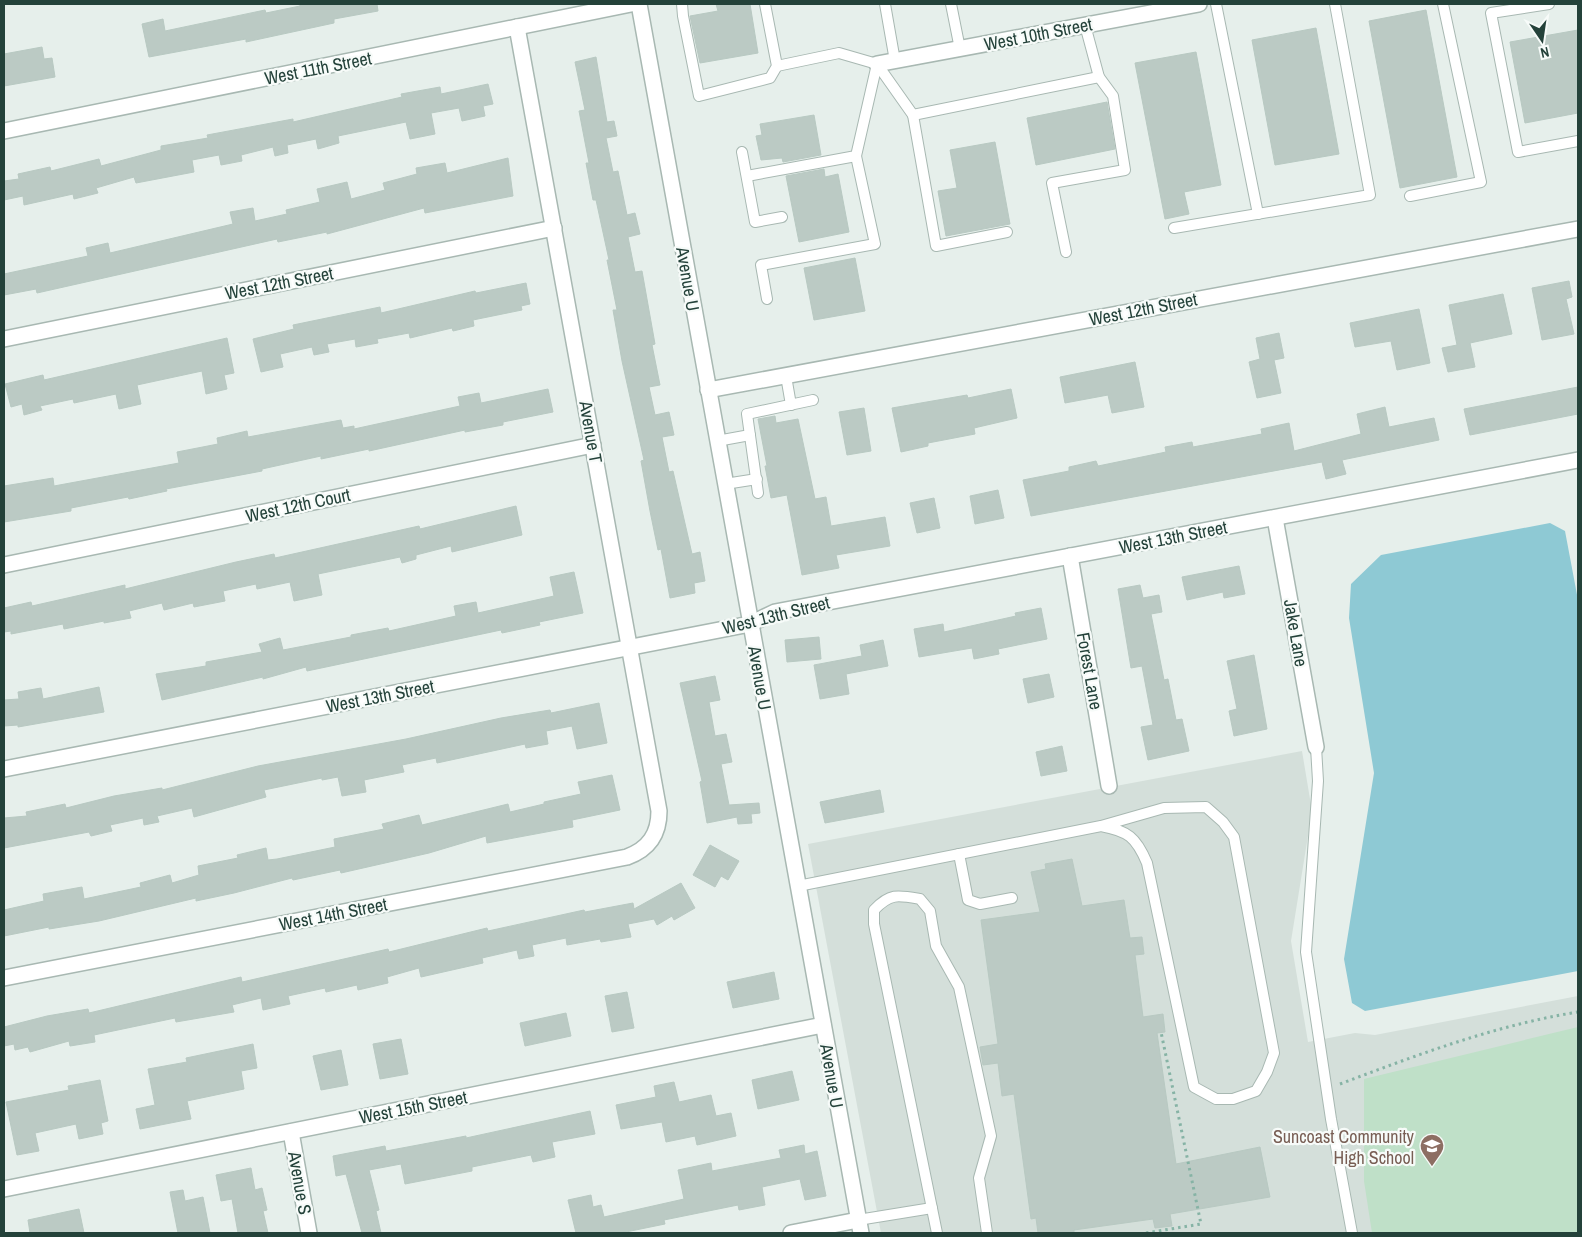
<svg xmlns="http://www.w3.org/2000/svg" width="1582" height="1237" viewBox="0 0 1582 1237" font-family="'Archivo Narrow',sans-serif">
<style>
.built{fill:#d4dfda}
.green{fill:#bfe0c8}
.water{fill:#8ec9d4}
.building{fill:#bbcac4;stroke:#b8c9c2}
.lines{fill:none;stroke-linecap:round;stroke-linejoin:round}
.lane-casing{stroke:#a8b8b2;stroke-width:12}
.street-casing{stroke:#a8b8b2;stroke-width:18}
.path{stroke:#86b3a5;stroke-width:3;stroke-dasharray:2.5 4;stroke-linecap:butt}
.lane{stroke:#fff;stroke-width:10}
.street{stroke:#fff;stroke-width:15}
.labels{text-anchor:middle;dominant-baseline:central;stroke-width:4.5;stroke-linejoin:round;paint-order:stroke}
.street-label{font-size:18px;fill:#24423a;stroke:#f7fbf9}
.education-label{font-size:18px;fill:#785e54;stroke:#f7fbf9;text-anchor:end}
</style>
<rect width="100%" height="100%" fill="#e6efeb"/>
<polygon class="built" points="1302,751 1312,811 1291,941 1308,1042 1355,1033 1375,1035 1578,996 1578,1233 881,1233 808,844"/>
<polygon class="green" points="1578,1027 1578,1233 1372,1233 1364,1181 1364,1079"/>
<polygon class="water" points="1550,523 1565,531 1578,600 1578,971 1365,1011 1352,1003 1344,959 1374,773 1349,618 1351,584 1381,555"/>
<g class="building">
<polygon points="300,4 377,4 378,11 334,19 334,23 246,42 246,39 149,57 142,24 163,19 165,31 265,10 266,13 300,6"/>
<polygon points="716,4 750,4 758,53 700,63 690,16 718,11"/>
<polygon points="1426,10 1457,177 1400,188 1369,21"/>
<polygon points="1316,28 1339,154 1275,165 1252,40"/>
<polygon points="1578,30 1578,113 1525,123 1510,42"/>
<polygon points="42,47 44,59 52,58 55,77 4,86 4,54"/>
<polygon points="1196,52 1221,185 1184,192 1189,214 1165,219 1135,63"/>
<polygon points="596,57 607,122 614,121 617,136 606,138 613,172 618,171 627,215 635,213 640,234 628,237 635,272 642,271 655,344 652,345 660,385 649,387 655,415 669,412 674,435 662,437 669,472 673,471 692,554 700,552 705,581 694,583 695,593 670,598 661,549 658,550 650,511 641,461 644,460 622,361 613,310 617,310 607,260 609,260 596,200 593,200 586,163 589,163 579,111 585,110 575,62"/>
<polygon points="488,84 493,104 483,106 485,116 462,121 459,108 431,113 435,134 410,139 406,122 338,136 339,143 318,149 316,139 287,145 288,153 275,156 273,147 241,155 242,161 221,165 219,155 192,160 194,172 136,183 134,177 96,188 98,193 74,199 73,194 24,205 23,196 4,200 4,181 19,179 18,174 50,167 51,171 99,159 101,166 161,150 161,146 208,138 207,135 293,119 293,122 402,97 401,94 440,87 441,94"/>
<polygon points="1107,102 1115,149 1036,165 1027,118"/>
<polygon points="814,115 821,155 783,162 782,158 761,160 756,136 762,135 760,124"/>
<polygon points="995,142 1010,224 946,236 938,191 957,188 950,150"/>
<polygon points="508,158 513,196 425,213 424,208 327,234 327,232 278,242 277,239 37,293 36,289 4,295 4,274 88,256 86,248 108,243 110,253 233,224 230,212 253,208 255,221 287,214 286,210 320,202 317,189 347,182 351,199 385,190 383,183 417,174 416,168 445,163 447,173"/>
<polygon points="824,169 825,177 838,174 849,232 799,242 786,176"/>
<polygon points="855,258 865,311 814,320 804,268"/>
<polygon points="1569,281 1572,297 1566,299 1574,334 1542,340 1532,288"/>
<polygon points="526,283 530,304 521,306 522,310 473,320 474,326 453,331 452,328 410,338 409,333 377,339 378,343 356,347 355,339 327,344 329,352 314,355 312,347 280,354 283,367 261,372 253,339 294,329 293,325 380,307 381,313 475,291 476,293"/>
<polygon points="1503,294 1512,334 1470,343 1475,367 1448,372 1442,348 1457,345 1449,305"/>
<polygon points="1419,309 1430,363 1397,370 1391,341 1355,347 1350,323"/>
<polygon points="1279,333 1284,358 1274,360 1281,393 1257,398 1249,362 1260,359 1256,338"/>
<polygon points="227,338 234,373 224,375 227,389 206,394 202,371 137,385 141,404 119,409 116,394 74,403 73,399 40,406 42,410 24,415 22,404 11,407 5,384 43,375 44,380"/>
<polygon points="1135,362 1144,407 1112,413 1108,395 1065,403 1060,377"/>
<polygon points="1578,387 1578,414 1470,435 1464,409"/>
<polygon points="548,389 553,412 503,422 503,425 465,432 465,430 369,451 369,449 321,459 321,456 262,469 262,471 166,489 167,491 129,499 128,497 71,508 71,511 4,522 4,486 53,478 54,486 179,463 177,452 218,444 217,438 247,431 248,437 341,420 343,428 354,426 354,429 460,406 458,397 479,393 481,403"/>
<polygon points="1011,389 1017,418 974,428 975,434 928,443 928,446 901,452 892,408 967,395 968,398"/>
<polygon points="1385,407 1389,427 1434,418 1439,440 1342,460 1346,474 1326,479 1322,462 1031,516 1023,480 1069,471 1069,467 1096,461 1098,466 1166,452 1165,447 1192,442 1193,447 1262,434 1261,429 1289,423 1294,451 1361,434 1357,414"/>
<polygon points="864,408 871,451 847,455 839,412"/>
<polygon points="775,416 776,423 798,419 815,499 826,497 831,526 885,517 890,546 836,555 839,568 802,575 787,495 771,498 765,466 767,466 758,419"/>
<polygon points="998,490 1004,518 975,524 970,496"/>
<polygon points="934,498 940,528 917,533 910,503"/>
<polygon points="516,506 522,535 452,552 451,546 416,555 416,559 402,563 400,557 318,574 322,595 294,601 290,582 257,589 256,584 223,591 225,601 194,607 193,603 164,610 162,603 129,611 131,618 104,623 104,621 64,629 63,624 11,634 11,631 4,632 4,608 31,602 32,606 125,585 125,589 236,562 274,554 275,558 419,526 420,529"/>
<polygon points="1239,566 1245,594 1224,598 1223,592 1187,600 1182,577"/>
<polygon points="574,572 583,613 539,622 540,625 502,633 501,630 307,671 306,667 263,679 263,677 162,700 156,674 206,666 206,662 262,652 259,644 280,638 283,650 351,637 351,635 388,628 389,631 456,616 454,606 476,602 478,613 554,596 550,577"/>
<polygon points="1140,585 1143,598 1159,595 1162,612 1151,614 1164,680 1168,679 1176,720 1182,719 1189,751 1148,760 1141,727 1153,725 1142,666 1131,668 1118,589"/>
<polygon points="1041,608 1047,639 998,649 999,654 974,659 972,648 919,657 914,629 943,624 944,632 1016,616 1015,613"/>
<polygon points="819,637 821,659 787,662 785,640"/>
<polygon points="883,640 888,666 846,674 849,694 820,699 814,665 862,656 860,645"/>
<polygon points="1254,655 1267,729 1234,736 1229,711 1237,709 1227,661"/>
<polygon points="1049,674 1054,697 1028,703 1023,679"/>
<polygon points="715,676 720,700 709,702 715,736 726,734 732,762 721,764 729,805 759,803 760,813 751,814 752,823 738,824 737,817 707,823 700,782 702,781 680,683"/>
<polygon points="99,687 104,712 18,727 18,725 4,726 4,700 19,699 18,692 41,688 43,699"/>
<polygon points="599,703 607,743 577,749 572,726 546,731 548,744 526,748 525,744 437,763 436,758 402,765 404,772 364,780 366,792 342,796 338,777 322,780 322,778 264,790 266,797 194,817 192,808 157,816 159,822 144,825 143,818 110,825 112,831 91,836 89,832 4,848 4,818 27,816 26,812 65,804 66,808 114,796 162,788 162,790 258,766 406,739 501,718 550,710 551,713"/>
<polygon points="1062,746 1067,771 1041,776 1036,752"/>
<polygon points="612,775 620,810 572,820 573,827 487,843 486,836 429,853 341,873 340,870 293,880 292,878 234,893 196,901 196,898 99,921 49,929 49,927 4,936 4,910 44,901 43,894 82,887 84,899 141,887 140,883 170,875 172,883 199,875 198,866 238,858 237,855 266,848 268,860 277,859 335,847 334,839 384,829 382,824 419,815 422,825 508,804 510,812 544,804 544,802 581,794 578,782"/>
<polygon points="880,790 884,812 825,823 820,802"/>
<polygon points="710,845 739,861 728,880 721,876 715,887 693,875"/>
<polygon points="1072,859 1082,906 1124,900 1130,938 1142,937 1144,954 1135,955 1143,1017 1163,1014 1165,1032 1157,1033 1176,1164 1260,1147 1270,1197 1170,1214 1172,1226 1155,1228 1153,1219 1074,1230 1074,1233 1038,1233 1036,1218 1031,1219 1014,1094 1002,1096 998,1063 983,1065 980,1047 998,1044 981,920 1040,912 1031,872 1046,869 1045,864"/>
<polygon points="681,883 695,908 674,920 672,916 657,925 654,919 628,924 631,937 601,942 600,939 567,945 566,938 532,945 534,956 519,959 517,950 482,958 483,963 421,977 419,968 387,977 388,983 358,990 357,985 326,992 325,988 288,996 290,1004 263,1010 261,998 232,1005 234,1012 176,1022 175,1018 94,1035 95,1042 70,1046 69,1041 30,1052 28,1047 15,1050 14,1044 4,1046 4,1027 47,1016 88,1009 89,1013 241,977 242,982 388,949 389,952 487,928 488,931 584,910 585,912 633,903 634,909"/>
<polygon points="774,972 779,999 733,1008 727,982"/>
<polygon points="627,992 634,1028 612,1032 605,996"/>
<polygon points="566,1013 571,1036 525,1046 520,1023"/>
<polygon points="401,1039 408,1074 380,1079 373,1044"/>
<polygon points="253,1044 257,1068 241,1071 244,1089 187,1101 191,1119 140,1129 136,1109 155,1105 148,1069 187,1062 186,1058"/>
<polygon points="341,1050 348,1085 321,1090 313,1056"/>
<polygon points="792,1071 799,1100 758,1109 752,1080"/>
<polygon points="100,1080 108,1121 101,1123 103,1134 79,1139 76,1124 35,1133 39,1151 17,1155 6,1102 69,1090 68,1086"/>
<polygon points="674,1082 679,1102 711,1095 716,1116 731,1113 736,1136 697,1145 695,1136 666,1142 662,1122 621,1129 616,1105 656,1097 654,1086"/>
<polygon points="590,1111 595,1134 552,1142 555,1157 533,1162 531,1155 472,1167 472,1171 405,1184 401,1164 369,1170 379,1210 376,1211 381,1233 362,1233 346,1174 336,1176 333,1156 385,1146 386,1151 466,1136 466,1138"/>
<polygon points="804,1145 805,1154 817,1151 826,1196 805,1200 800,1179 762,1187 765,1205 739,1210 738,1205 664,1220 665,1224 621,1233 576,1233 568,1200 591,1195 593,1207 601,1205 604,1217 684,1199 678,1170 711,1163 712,1171 781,1158 779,1150"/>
<polygon points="251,1168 255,1190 262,1188 267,1210 263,1211 268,1233 238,1233 232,1199 221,1201 216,1175"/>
<polygon points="183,1190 185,1201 203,1197 210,1233 178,1233 170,1192"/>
<polygon points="79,1209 84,1233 30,1233 28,1220"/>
</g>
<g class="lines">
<defs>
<g id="lane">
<polyline points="682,4 683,16 699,96 770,78 777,66 765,4"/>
<polyline points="885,4 895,61"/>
<polyline points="951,4 960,49"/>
<polyline points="1216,4 1258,214"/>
<polyline points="1549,4 1491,13 1518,152 1578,141"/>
<polyline points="777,66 839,53 877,64 913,115 1099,77"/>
<polyline points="913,115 936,246 1007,232"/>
<polyline points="742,152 755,222 782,217"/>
<polyline points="747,176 856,156 877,64"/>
<polyline points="1410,196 1481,182 1443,4"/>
<polyline points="1174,228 1370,195 1335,4"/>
<polyline points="1066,252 1052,183 1125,170 1113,96 1099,77 1085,25"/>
<polyline points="767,299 761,265 875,244 856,156"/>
<polyline points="786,376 791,405"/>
<polyline points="717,441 750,435"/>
<polyline points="725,484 757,479"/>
<polyline points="758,493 747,414 813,400"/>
<polyline points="1316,747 1318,781 1306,952 1331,1119 1352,1233"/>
<polyline points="959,854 968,900 980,904 1012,898"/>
<path d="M798,886L1101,826L1164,808L1206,807L1223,822L1234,837L1274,1053L1267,1072L1256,1091L1233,1099H1216L1194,1087L1147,863C1136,837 1128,831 1101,826"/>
<polyline points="858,1220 932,1208"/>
<path d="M937,1233L874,924V910C890,893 898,895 920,899L930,911L936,946L959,987L991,1136L979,1178L987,1233"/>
</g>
<g id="street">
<polyline points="639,4 861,1233"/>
<polyline points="877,64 1199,4"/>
<polyline points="4,131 631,4"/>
<polyline points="4,339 554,228"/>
<polyline points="708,390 1578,229"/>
<polyline points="1275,518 1316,747"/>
<polyline points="1070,556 1109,786"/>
<polyline points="4,565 593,445"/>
<polyline points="4,769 750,624 775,612 1578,460"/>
<path d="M4,978L627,857C649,849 659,834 659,811L517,27"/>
<polyline points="291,1132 309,1233"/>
<polyline points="4,1189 823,1025"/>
<polyline points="791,1233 858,1220"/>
</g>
</defs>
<use href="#lane" class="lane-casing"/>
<use href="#street" class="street-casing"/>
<g class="path">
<path d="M1340,1084C1417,1055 1496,1025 1578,1012"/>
<polyline points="1146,1233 1201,1224 1161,1032"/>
</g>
<use href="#lane" class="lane"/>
<use href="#street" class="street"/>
</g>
<defs>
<symbol id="school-pin" viewBox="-11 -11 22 30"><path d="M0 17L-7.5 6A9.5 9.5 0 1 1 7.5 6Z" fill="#8d6e63" stroke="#f7fbf9"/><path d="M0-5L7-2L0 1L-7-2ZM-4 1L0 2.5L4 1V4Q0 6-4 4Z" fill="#fff"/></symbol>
</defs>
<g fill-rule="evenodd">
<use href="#school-pin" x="1418" y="1132" width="28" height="38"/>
</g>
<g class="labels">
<g class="street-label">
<text transform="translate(1038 34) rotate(-11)">West 10th Street</text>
<text transform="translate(318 68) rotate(-11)">West 11th Street</text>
<text transform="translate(688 279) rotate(80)">Avenue U</text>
<text transform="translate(279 283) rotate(-11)">West 12th Street</text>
<text transform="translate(1143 309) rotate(-11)">West 12th Street</text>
<text transform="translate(591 432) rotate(80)">Avenue T</text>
<text transform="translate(298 505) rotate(-12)">West 12th Court</text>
<text transform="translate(1173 537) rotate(-11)">West 13th Street</text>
<text transform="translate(776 615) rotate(-14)">West 13th Street</text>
<text transform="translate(1296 633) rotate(80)">Jake Lane</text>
<text transform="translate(1090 671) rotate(80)">Forest Lane</text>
<text transform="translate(760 678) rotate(80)">Avenue U</text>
<text transform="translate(380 696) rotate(-11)">West 13th Street</text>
<text transform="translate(333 914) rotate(-11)">West 14th Street</text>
<text transform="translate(832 1076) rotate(80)">Avenue U</text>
<text transform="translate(413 1107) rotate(-11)">West 15th Street</text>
<text transform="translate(300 1183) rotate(80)">Avenue S</text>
</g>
<g class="education-label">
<text x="1414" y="1136">Suncoast Community<tspan x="1414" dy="21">High School</tspan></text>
</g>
</g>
<rect width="1582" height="1237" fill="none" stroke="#24423a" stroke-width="10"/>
<g transform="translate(1542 40) rotate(167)" stroke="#f7fbf9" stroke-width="4" paint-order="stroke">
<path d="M0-4L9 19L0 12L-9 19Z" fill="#24423a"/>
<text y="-8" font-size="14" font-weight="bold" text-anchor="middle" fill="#24423a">N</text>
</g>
</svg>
